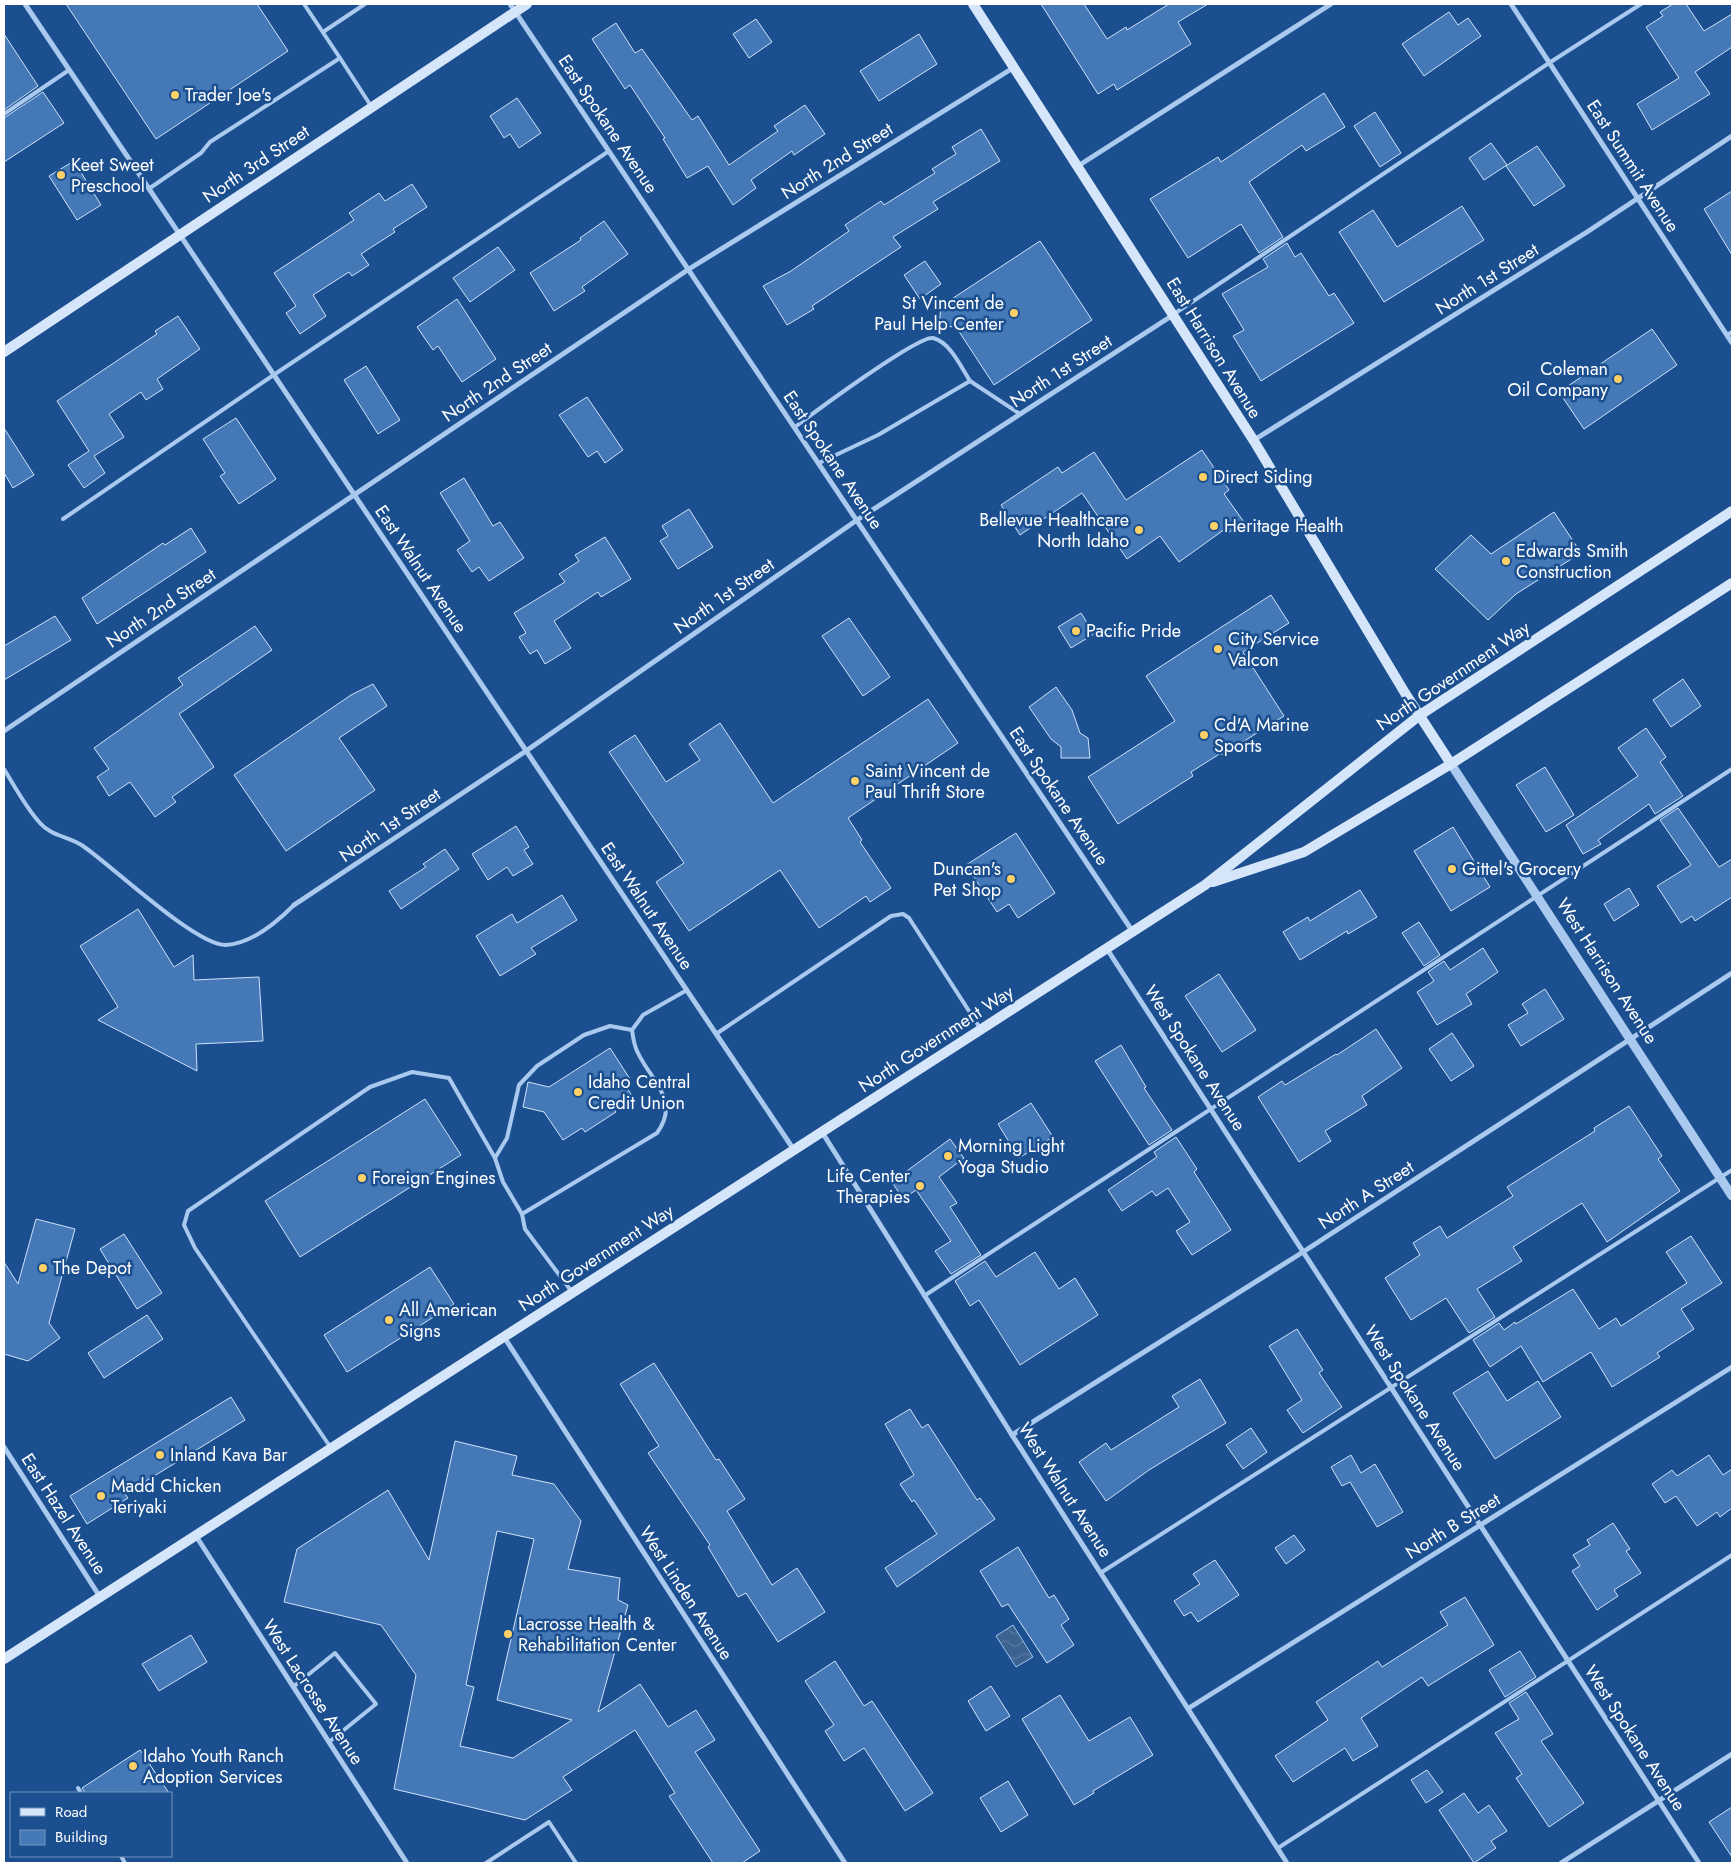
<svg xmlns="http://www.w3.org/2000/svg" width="1736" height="1867" viewBox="0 0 1736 1867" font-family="Jost,sans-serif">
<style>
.water{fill:url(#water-waves);stroke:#9cc4f0}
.building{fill:#4478b7;stroke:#cfe3fa;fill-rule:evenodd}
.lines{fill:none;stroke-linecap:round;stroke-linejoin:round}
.service{stroke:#a9c9ee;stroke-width:4}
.minor{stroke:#a9c9ee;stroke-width:5}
.tertiary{stroke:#a9c9ee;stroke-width:9}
.secondary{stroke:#d6e6fa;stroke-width:10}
.poi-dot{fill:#ffd166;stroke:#1b4f8f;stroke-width:2}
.labels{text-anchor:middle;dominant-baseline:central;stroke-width:5;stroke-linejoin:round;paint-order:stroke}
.poi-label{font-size:18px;fill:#fff;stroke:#1b4f8f;text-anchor:start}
.street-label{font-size:18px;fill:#fff;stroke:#1b4f8f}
</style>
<defs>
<pattern id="water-waves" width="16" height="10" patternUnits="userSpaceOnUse" patternTransform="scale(1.25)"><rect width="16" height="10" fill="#3c6290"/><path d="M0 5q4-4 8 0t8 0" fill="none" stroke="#597aa1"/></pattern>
</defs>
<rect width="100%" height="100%" fill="#1b4f8f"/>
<polygon class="water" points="1013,1625 1033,1657 1016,1667 996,1636"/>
<g class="building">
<polygon points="66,4 257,4 288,51 156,139"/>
<polygon points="1041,4 1084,4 1107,39 1126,27 1127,30 1169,4 1208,4 1178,22 1191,44 1117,90 1114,84 1098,94"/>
<polygon points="1673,4 1686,4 1704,31 1732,14 1732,47 1695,72 1710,94 1652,130 1637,104 1679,78 1646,27 1663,16 1660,12"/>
<polygon points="1449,12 1458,25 1468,18 1481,36 1424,76 1402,44"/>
<polygon points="756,19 772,42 749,58 733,34"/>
<polygon points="616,23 635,53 642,49 692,120 698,116 729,165 778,131 774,126 805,105 825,134 794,155 792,151 751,180 756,188 733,205 708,166 687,178 663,139 665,138 630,85 625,89 592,39"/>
<polygon points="4,34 38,86 4,110"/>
<polygon points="919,34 937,64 879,101 860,71"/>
<polygon points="43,92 64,123 4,162 4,118"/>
<polygon points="1324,93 1345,127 1306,151 1302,145 1249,182 1283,237 1259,253 1241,224 1188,258 1150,199 1218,157 1221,162"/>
<polygon points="517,98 541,133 519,148 510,134 504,138 490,116"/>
<polygon points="1375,112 1401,153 1380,167 1354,126"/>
<polygon points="981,129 1000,161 933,202 938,209 893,237 901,247 812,306 814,309 787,325 763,286 791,271 849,231 845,225 881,201 884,205 935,173 932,169 956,154 952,147"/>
<polygon points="1491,143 1507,165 1484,180 1469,158"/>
<polygon points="1537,146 1565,186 1534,206 1506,166"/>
<polygon points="74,161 101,205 77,220 49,176"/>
<polygon points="412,184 427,207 393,229 395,232 361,254 369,265 352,276 349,272 313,295 326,316 300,334 286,313 296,306 274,273 354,220 349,213 379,193 385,201"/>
<polygon points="1732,191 1732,255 1704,209"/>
<polygon points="1462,206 1484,240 1384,302 1339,232 1373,210 1397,247"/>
<polygon points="604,221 628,254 582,287 585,291 554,311 530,273 581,240 580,238"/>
<polygon points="1040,241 1092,320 994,385 956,327 939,326 941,306"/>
<polygon points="1287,243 1295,257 1301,253 1329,296 1334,293 1354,323 1261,381 1233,336 1244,330 1222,294 1268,267 1263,259"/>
<polygon points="498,247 515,270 470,302 453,278"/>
<polygon points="925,261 941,284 920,299 904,275"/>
<polygon points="457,299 496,359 462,382 438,346 433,350 417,327"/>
<polygon points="178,316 200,349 157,379 163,389 146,400 141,392 109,414 124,437 94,456 105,473 84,488 68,465 89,451 57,401 157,334 155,331"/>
<polygon points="1652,329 1677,365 1584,429 1559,392"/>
<polygon points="366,366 400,420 378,434 344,380"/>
<polygon points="587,397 623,450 605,463 597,451 588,457 559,415"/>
<polygon points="236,418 276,479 239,504 220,476 225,473 203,439"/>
<polygon points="4,428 34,475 13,488 4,473"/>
<polygon points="1202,450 1229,490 1224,494 1244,522 1228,533 1225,529 1179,562 1160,536 1127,559 1082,493 1020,535 1001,505 1058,467 1062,473 1094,452 1126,500"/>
<polygon points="464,478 493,526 500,522 524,558 489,581 479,567 472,572 457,550 470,541 440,493"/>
<polygon points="689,509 713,547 678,569 660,541 668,536 662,526"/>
<polygon points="1554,512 1581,553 1516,594 1488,620 1435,569 1471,535 1491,554"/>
<polygon points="191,528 206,552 97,624 82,598 163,543 165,545"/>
<polygon points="605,537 631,579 601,597 598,592 554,621 571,648 545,664 537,650 530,654 519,637 526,633 514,613 565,582 559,574 579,561 575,555"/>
<polygon points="1271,595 1289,623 1243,652 1284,716 1222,755 1221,753 1191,772 1193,776 1118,824 1088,777 1175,721 1146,676"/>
<polygon points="1081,613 1094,634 1071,648 1058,627"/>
<polygon points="55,616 71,640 4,680 4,646"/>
<polygon points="849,618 890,677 863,696 822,636"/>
<polygon points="255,626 272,650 179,714 214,767 172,797 176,802 155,817 130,782 109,796 97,777 109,769 94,748 183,685 178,678"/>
<polygon points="1683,679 1701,706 1671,727 1653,700"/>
<polygon points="373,684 387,706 339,738 375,790 286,851 234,775 351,695"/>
<polygon points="1056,687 1072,710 1080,733 1088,738 1090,758 1061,758 1061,747 1051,739 1029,707"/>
<polygon points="928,699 958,743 848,818 862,840 860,842 891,888 870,902 866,896 819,928 780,870 689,931 656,882 684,863 609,752 635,735 666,782 700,760 689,744 720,723 773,803"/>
<polygon points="1646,728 1666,757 1660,762 1683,796 1655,814 1649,804 1598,840 1601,844 1583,854 1566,825 1638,776 1618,748"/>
<polygon points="1545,767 1574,815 1546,832 1516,785"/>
<polygon points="1678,808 1719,867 1732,859 1732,897 1695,921 1692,916 1681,923 1657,886 1691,865 1660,820"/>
<polygon points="516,826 529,847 524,850 533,864 513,876 507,867 488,880 472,854"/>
<polygon points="1453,827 1490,887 1451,911 1414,851"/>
<polygon points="1016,833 1055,893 1018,918 1009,904 997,912 966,865"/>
<polygon points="445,849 459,869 401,909 389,891 426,867 423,864"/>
<polygon points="1629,888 1639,905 1614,921 1604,904"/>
<polygon points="1360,890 1377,917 1348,934 1347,931 1300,960 1283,932 1308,917 1310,921"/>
<polygon points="562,895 577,920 531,948 536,954 500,976 476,936 512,914 517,923"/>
<polygon points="138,909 174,967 193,955 194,980 259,977 263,1041 196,1044 197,1071 98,1020 118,1007 80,946"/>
<polygon points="1419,922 1440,955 1424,966 1402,933"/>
<polygon points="1483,948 1498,972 1466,994 1472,1004 1437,1025 1417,992 1434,981 1428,972 1444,961 1450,970"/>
<polygon points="1219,974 1256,1030 1222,1052 1185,996"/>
<polygon points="1545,989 1564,1019 1521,1046 1508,1025 1528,1013 1522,1004"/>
<polygon points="1376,1029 1402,1068 1362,1096 1367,1105 1325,1131 1331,1141 1299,1162 1258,1097 1282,1081 1285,1085 1336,1054 1337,1055"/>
<polygon points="1452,1033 1474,1066 1451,1081 1429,1049"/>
<polygon points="1121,1045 1146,1087 1144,1088 1172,1130 1149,1145 1095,1061"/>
<polygon points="610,1048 630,1079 624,1083 632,1096 613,1108 616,1112 585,1132 582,1128 563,1140 544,1112 523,1107 528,1082 549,1087"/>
<polygon points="425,1099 461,1155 300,1257 265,1201"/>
<polygon points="1031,1103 1053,1137 1019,1158 998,1124"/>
<polygon points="1629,1106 1662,1156 1658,1159 1680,1191 1607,1242 1582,1203 1513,1247 1522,1261 1477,1289 1495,1317 1469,1333 1446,1298 1411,1320 1385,1278 1420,1255 1413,1243 1440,1226 1447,1238 1513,1196 1507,1187 1595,1131 1594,1128"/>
<polygon points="1176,1137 1197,1169 1194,1172 1231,1230 1192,1255 1176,1231 1190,1222 1168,1188 1156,1196 1152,1191 1122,1211 1108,1190 1157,1157 1154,1152"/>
<polygon points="950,1139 964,1158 939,1177 957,1203 950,1207 981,1255 951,1274 935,1251 951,1241 916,1190 903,1199 892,1182"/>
<polygon points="36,1219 75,1229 49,1323 60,1338 28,1361 4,1354 4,1262 18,1284"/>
<polygon points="124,1234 162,1293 137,1309 100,1249"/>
<polygon points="1691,1236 1722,1283 1681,1309 1694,1329 1657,1353 1660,1357 1612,1387 1591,1352 1543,1382 1521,1346 1490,1367 1473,1340 1499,1323 1504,1330 1515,1322 1516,1324 1573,1289 1599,1329 1616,1318 1621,1326 1687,1283 1666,1252"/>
<polygon points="1035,1252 1059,1289 1075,1278 1098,1315 1020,1365 979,1300 970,1306 955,1281 985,1261 996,1277"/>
<polygon points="430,1267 454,1304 347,1372 324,1335"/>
<polygon points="147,1315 163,1339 104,1378 88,1353"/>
<polygon points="1297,1329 1323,1370 1319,1373 1342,1407 1303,1433 1287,1410 1302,1400 1269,1346"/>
<polygon points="654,1363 716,1460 719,1459 745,1499 727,1511 772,1585 797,1568 825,1612 778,1642 746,1593 738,1597 708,1547 710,1545 648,1453 659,1446 620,1384"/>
<polygon points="1488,1371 1507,1401 1538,1381 1561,1417 1495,1459 1453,1393"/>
<polygon points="1200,1379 1226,1423 1149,1470 1106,1501 1079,1462 1106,1443 1111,1450 1179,1407 1172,1396"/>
<polygon points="231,1397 245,1420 125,1494 128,1498 87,1524 70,1496"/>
<polygon points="910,1409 922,1428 928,1424 977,1500 980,1498 995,1519 897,1587 885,1568 937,1534 914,1500 912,1502 900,1484 914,1475 885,1424"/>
<polygon points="1251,1428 1267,1452 1243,1469 1226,1445"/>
<path d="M455,1441L517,1456L512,1475L554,1484L581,1521L568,1569L620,1578L618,1600L628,1605L598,1712L640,1684L668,1727L696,1710L715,1740L695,1752L760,1851L742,1863H713L669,1796L675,1793L635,1730L563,1777L572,1790L525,1820L394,1789L416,1675L381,1625L284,1602L297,1549L388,1490L429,1560ZM497,1531L534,1539L497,1700L572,1720L513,1758L460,1746L474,1687L466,1685Z"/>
<polygon points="1351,1455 1361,1473 1375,1464 1403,1512 1377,1527 1350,1482 1342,1486 1331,1467"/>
<polygon points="1709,1455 1723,1475 1732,1469 1732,1508 1720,1517 1717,1512 1697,1526 1676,1496 1665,1503 1652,1484 1672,1470 1677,1476"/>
<polygon points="1613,1523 1630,1549 1626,1551 1641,1573 1614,1590 1618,1596 1597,1610 1572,1571 1580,1566 1573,1555 1590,1545 1587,1540"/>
<polygon points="1294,1535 1305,1550 1286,1564 1275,1548"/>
<polygon points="1018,1547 1049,1598 1054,1595 1069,1619 1061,1625 1074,1645 1047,1663 1008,1604 1002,1607 980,1571"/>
<polygon points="1215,1560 1239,1595 1198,1622 1191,1612 1184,1616 1174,1601 1200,1584 1193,1574"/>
<polygon points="1465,1597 1494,1645 1428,1686 1422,1677 1361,1718 1378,1746 1353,1761 1345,1748 1293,1782 1275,1756 1328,1720 1316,1702 1378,1661 1382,1667 1448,1625 1440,1612"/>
<polygon points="191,1635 207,1662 159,1691 142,1664"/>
<polygon points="1520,1651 1536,1677 1505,1697 1489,1670"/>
<polygon points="835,1661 864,1706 872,1701 933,1793 905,1811 864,1748 844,1761 825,1731 834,1725 805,1681"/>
<polygon points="991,1686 1010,1716 986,1731 968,1701"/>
<polygon points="1526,1692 1553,1734 1541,1741 1584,1803 1549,1827 1516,1778 1522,1774 1495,1733 1519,1719 1509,1703"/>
<polygon points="1060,1695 1089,1741 1130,1717 1153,1755 1093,1791 1094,1793 1074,1805 1022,1719"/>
<polygon points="140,1750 169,1793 85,1793 82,1788"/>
<polygon points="1427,1770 1443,1792 1426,1803 1411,1780"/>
<polygon points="1008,1781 1028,1815 1001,1832 980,1798"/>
<polygon points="1464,1793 1478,1813 1489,1805 1507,1831 1491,1841 1496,1848 1474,1863 1439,1810"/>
<polygon points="1732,1807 1732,1857 1709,1822"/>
</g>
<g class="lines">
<g class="service">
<polyline points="323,32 365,4"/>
<polyline points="340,58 371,106"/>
<polyline points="4,114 69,70"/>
<polyline points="150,188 201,153 210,142 340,58 304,4"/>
<polyline points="1174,314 1549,63 1641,4"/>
<polyline points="1727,335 1732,332"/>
<polyline points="970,381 1020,414"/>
<path d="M795,427C812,414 918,335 933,338C950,342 961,367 970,381L878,435L819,463"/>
<polyline points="63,519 275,374 609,151"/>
<path d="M4,769C15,787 26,808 40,823C52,837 69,836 83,846C111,865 196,946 226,945C252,944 277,922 294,905"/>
<polyline points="716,1034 891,916 903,914 909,918 980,1028"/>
<polyline points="495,1158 507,1138 519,1085 537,1066 584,1035 610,1026 632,1030"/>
<path d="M522,1214L657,1133C681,1100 651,1081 638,1053C634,1046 633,1038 632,1030L643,1015L687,990"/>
<path d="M924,1296C1195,1122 1462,943 1732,769"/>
<polyline points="331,1448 195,1248 184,1225 188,1211 370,1087 412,1072 449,1078 495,1158 503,1182 522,1214 525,1229 572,1292"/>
<polyline points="1102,1572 1732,1170"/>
<polyline points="293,1687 335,1653 376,1704 329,1742"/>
<polyline points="78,1788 81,1793"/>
<polyline points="1278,1848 1732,1555"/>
<polyline points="121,1856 125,1863"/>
<polyline points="486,1863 549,1822 576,1863"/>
</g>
<g class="minor">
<polyline points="25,4 794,1150"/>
<polyline points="510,4 1133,932"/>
<polyline points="1511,4 1732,343"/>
<polyline points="1078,166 1331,4"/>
<polyline points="1254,440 1587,232 1732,136"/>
<polyline points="4,731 689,269 1013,68"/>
<polyline points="294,905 526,751 857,520 1173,315"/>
<polyline points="1107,949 1699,1863"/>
<polyline points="822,1132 1012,1435 1287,1863"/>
<polyline points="504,1337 845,1863"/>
<polyline points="1012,1435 1303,1252 1732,973"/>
<polyline points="4,1447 100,1597"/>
<polyline points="196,1536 407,1863"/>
<polyline points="1189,1708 1732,1367"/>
<polyline points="1561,1863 1732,1754"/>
</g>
<polyline class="tertiary" points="1451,764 1732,1196"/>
<g class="secondary">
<polyline points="973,4 1254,441 1405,693 1451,764"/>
<polyline points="4,352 527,4"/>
<polyline points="1213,882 1304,852 1451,764 1732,583"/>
<polyline points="4,1659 1205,885 1420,715 1732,511"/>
</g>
</g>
<g class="poi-dot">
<circle cx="175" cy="95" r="5"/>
<circle cx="61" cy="175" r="5"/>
<circle cx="1014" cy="313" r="5"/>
<circle cx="1618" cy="379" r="5"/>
<circle cx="1203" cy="477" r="5"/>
<circle cx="1214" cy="526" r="5"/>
<circle cx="1139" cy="530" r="5"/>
<circle cx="1506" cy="561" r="5"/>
<circle cx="1076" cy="631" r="5"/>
<circle cx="1218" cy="649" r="5"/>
<circle cx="1204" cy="735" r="5"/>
<circle cx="855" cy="781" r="5"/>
<circle cx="1452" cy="869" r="5"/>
<circle cx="1011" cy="879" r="5"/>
<circle cx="578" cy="1092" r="5"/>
<circle cx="948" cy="1156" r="5"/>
<circle cx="362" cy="1178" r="5"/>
<circle cx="920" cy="1186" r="5"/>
<circle cx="43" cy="1268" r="5"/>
<circle cx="389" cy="1320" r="5"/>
<circle cx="160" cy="1455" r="5"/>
<circle cx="101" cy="1496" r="5"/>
<circle cx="508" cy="1634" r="5"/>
<circle cx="133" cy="1766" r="5"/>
</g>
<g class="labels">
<g class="poi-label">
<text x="185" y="95">Trader Joe's</text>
<text x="71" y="165">Keet Sweet<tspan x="71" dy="21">Preschool</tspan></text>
<text x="1004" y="303" text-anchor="end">St Vincent de<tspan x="1004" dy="21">Paul Help Center</tspan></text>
<text x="1608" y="369" text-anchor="end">Coleman<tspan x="1608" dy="21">Oil Company</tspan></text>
<text x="1213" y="477">Direct Siding</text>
<text x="1129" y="520" text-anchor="end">Bellevue Healthcare<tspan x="1129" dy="21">North Idaho</tspan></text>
<text x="1224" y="526">Heritage Health</text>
<text x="1516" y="551">Edwards Smith<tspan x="1516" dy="21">Construction</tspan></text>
<text x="1086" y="631">Pacific Pride</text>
<text x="1228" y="639">City Service<tspan x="1228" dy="21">Valcon</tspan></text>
<text x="1214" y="725">Cd'A Marine<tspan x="1214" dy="21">Sports</tspan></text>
<text x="865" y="771">Saint Vincent de<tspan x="865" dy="21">Paul Thrift Store</tspan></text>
<text x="1001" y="869" text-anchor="end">Duncan's<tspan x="1001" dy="21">Pet Shop</tspan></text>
<text x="1462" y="869">Gittel's Grocery</text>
<text x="588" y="1082">Idaho Central<tspan x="588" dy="21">Credit Union</tspan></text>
<text x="958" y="1146">Morning Light<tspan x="958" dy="21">Yoga Studio</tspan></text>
<text x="910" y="1176" text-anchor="end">Life Center<tspan x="910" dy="21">Therapies</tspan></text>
<text x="372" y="1178">Foreign Engines</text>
<text x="53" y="1268">The Depot</text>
<text x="399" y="1310">All American<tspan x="399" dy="21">Signs</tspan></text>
<text x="170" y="1455">Inland Kava Bar</text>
<text x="111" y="1486">Madd Chicken<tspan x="111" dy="21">Teriyaki</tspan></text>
<text x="518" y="1624">Lacrosse Health &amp;<tspan x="518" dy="21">Rehabilitation Center</tspan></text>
<text x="143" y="1756">Idaho Youth Ranch<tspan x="143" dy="21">Adoption Services</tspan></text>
</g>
<g class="street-label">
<text transform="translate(608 124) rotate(56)">East Spokane Avenue</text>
<text transform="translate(837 161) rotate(-32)">North 2nd Street</text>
<text transform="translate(256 164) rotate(-34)">North 3rd Street</text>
<text transform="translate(1633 166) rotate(57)">East Summit Avenue</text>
<text transform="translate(1487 279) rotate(-32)">North 1st Street</text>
<text transform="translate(1214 348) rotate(58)">East Harrison Avenue</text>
<text transform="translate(1061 371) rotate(-33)">North 1st Street</text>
<text transform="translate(497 382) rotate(-34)">North 2nd Street</text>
<text transform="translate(833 460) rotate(56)">East Spokane Avenue</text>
<text transform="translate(421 569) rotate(56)">East Walnut Avenue</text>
<text transform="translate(724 596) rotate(-35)">North 1st Street</text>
<text transform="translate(161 608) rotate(-34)">North 2nd Street</text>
<text transform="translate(1453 676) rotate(-34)">North Government Way</text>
<text transform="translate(1059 796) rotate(56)">East Spokane Avenue</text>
<text transform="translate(390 825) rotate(-34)">North 1st Street</text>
<text transform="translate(647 906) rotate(56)">East Walnut Avenue</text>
<text transform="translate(1607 971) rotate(57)">West Harrison Avenue</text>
<text transform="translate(936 1039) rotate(-33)">North Government Way</text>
<text transform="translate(1195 1058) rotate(57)">West Spokane Avenue</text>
<text transform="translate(1366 1195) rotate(-33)">North A Street</text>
<text transform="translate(596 1258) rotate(-33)">North Government Way</text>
<text transform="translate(1415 1398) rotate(57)">West Spokane Avenue</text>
<text transform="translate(1065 1490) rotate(57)">West Walnut Avenue</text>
<text transform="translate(64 1514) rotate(57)">East Hazel Avenue</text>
<text transform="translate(1453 1526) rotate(-32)">North B Street</text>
<text transform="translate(686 1593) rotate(57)">West Linden Avenue</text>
<text transform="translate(313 1692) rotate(57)">West Lacrosse Avenue</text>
<text transform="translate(1635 1738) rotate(57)">West Spokane Avenue</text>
</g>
</g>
<rect width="1736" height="1867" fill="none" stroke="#ffffff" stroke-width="10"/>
<rect x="10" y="1792" width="162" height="65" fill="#1b4f8f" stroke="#7695bc"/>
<rect x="20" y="1808" width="25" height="8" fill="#d6e6fa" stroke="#7695bc"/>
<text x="55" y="1817" font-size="15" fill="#ffffff">Road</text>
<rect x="20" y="1830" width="25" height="15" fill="#4478b7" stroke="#7695bc"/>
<text x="55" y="1842" font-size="15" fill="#ffffff">Building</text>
</svg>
